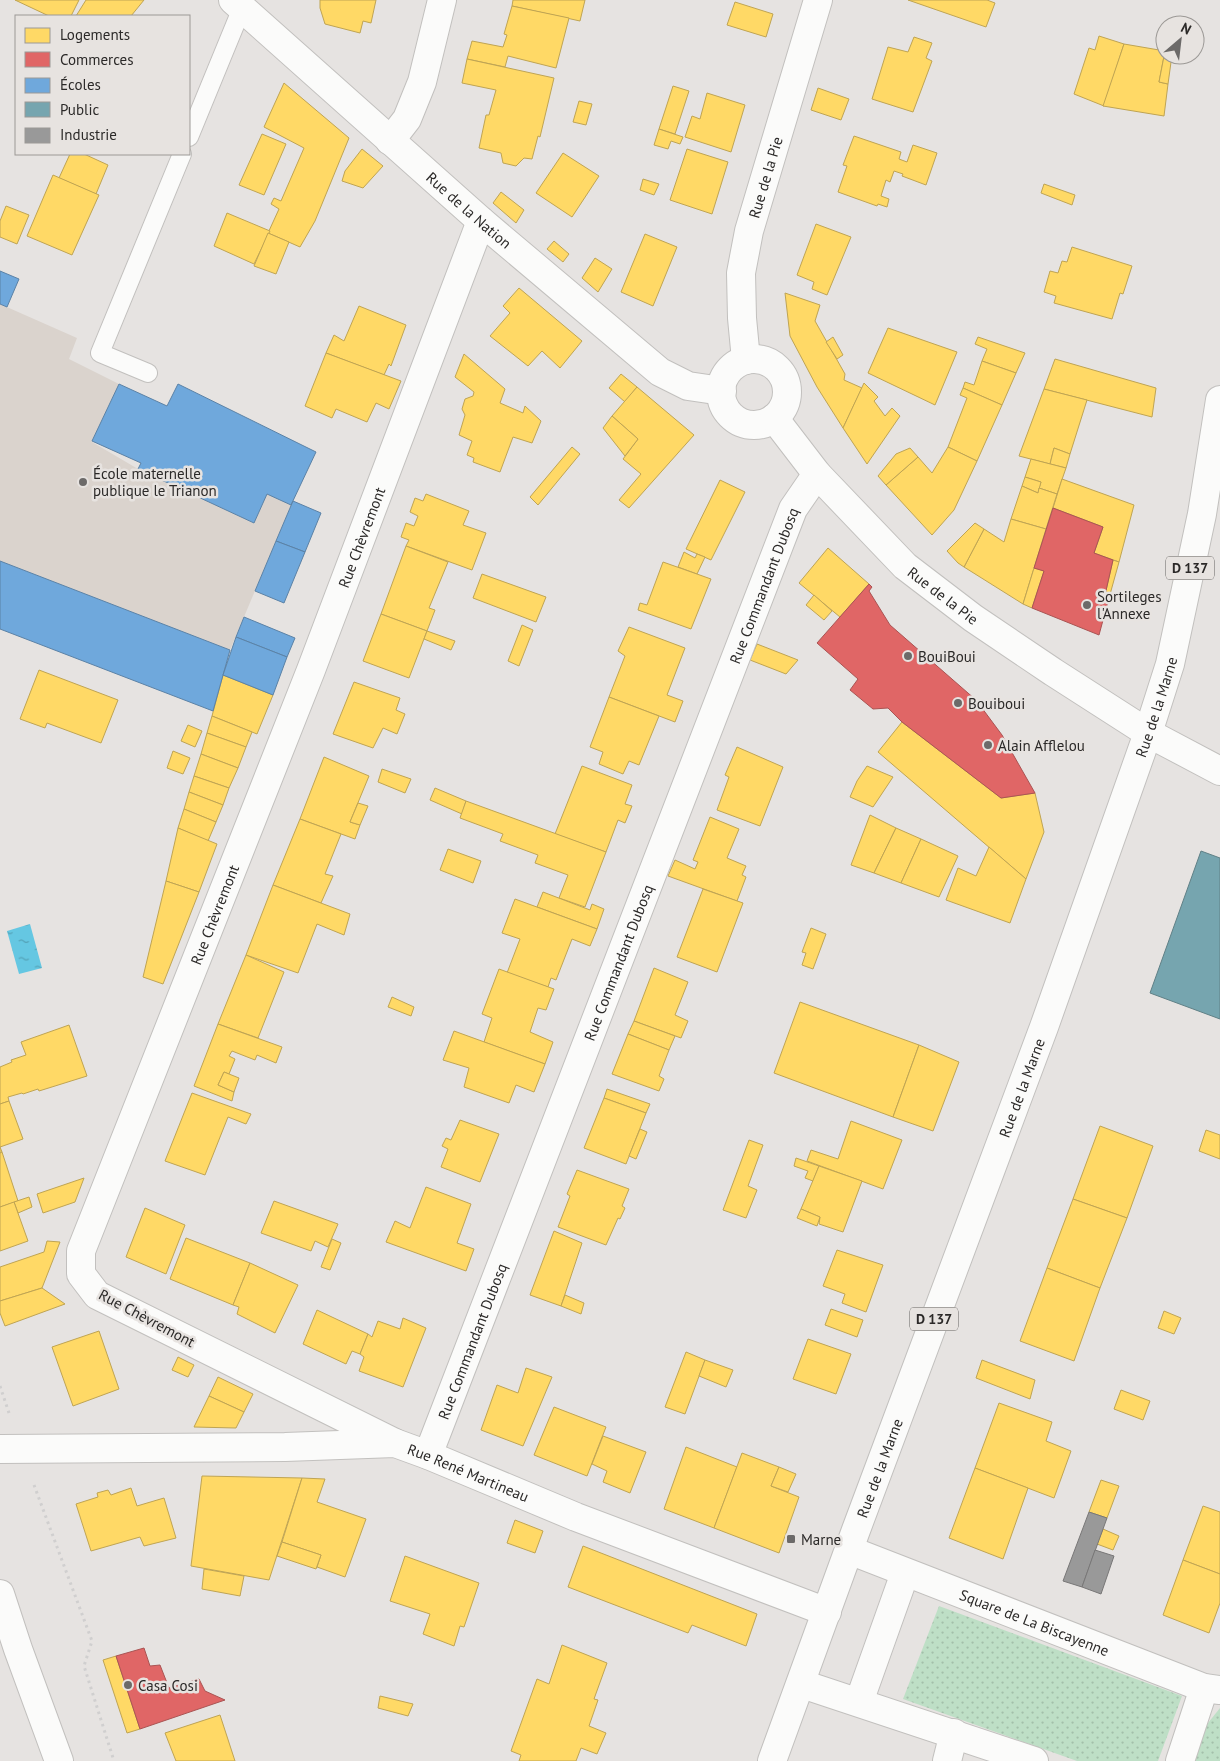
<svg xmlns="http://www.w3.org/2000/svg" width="1220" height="1761" viewBox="0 0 1220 1761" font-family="'PT Sans',sans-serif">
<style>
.built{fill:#dad3cd}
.green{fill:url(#green-dots)}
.water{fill:url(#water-ripples)}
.homes{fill:#ffd966;stroke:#bfa453}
.shops{fill:#e06666;stroke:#aa5453}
.schools{fill:#6fa8dc;stroke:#5b82a6}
.public{fill:#76a5af;stroke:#608086}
.industry{fill:#999;stroke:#787777}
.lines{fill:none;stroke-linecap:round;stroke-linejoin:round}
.service-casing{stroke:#c2c0be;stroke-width:20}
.minor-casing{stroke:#c2c0be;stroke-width:30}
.tertiary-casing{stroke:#c2c0be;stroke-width:30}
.primary-casing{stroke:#c2c0be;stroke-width:30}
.path{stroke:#d0cfcf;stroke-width:3;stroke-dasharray:2.5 4;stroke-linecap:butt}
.service{stroke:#fbfbfa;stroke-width:18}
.minor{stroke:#fbfbfa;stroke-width:28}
.tertiary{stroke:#fbfbfa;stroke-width:28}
.primary{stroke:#fbfbfa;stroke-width:28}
.poi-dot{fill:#6c6a69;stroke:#e7e3e0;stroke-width:2}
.labels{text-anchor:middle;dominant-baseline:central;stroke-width:5;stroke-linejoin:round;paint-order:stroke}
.shield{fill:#e7e3e0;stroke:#63615f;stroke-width:1}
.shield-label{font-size:14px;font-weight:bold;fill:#2b2928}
.street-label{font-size:15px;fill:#2b2928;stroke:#e7e3e0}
.poi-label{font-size:15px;fill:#2b2928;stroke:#e7e3e0;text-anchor:start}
</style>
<defs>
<pattern id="green-dots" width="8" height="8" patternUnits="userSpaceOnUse" patternTransform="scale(1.25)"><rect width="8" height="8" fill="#bedfc6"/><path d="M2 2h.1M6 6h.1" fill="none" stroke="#a3bfaa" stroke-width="1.8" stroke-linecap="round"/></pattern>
<pattern id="water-ripples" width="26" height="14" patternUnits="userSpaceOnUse" patternTransform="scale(1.25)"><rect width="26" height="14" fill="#65c7e2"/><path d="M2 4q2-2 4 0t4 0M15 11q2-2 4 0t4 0" fill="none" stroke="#53a2b7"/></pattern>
</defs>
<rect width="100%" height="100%" fill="#e6e3e1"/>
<polygon class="built" points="0,304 77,338 69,359 119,384 92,442 138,469 254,523 267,494 293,501 230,650 0,561"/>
<g class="green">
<polygon points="939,1606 1182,1696 1158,1761 1077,1761 903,1699"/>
<polygon points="1220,1708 1220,1761 1191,1761 1204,1728"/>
</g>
<polygon class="water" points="30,924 42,968 19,974 7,931"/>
<g class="homes">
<polygon points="15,0 79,0 71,16 49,16"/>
<polygon points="86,0 144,0 131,16 76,16"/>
<polygon points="320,0 376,0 371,23 363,21 360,33 325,24 320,8"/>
<polygon points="513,0 585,0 580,21 512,6"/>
<polygon points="908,0 987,0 995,3 986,27"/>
<polygon points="735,2 773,14 766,37 727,25"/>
<polygon points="512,6 569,18 556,68 508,56 505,67 467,59 472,41 503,47 507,35 504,34"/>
<polygon points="1099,36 1124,44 1104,106 1074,94 1089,48 1095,50"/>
<polygon points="914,37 932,43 926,58 932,61 913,112 872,99 888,47 908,52"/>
<polygon points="1124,44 1165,51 1159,82 1168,84 1164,116 1103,106"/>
<polygon points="1165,51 1165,55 1172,55 1168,84 1159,82"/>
<polygon points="467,59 554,78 540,137 538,136 532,159 524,158 516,166 503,163 501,153 479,148 486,115 489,115 496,90 462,83"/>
<polygon points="284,83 349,138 315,221 300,247 268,233 279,209 271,204 274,198 281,201 304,148 264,127"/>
<polygon points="673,86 689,91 675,134 659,129"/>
<polygon points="818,88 849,99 841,120 811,110"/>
<polygon points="707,93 745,105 731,152 685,137 692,116 700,119"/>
<polygon points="579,101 592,104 586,125 573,122"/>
<polygon points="659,129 683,137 680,144 671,141 668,149 654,145"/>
<polygon points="262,134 286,144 264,195 239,185"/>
<polygon points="854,136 901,152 899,159 907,162 913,145 937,153 926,185 902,176 903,174 894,171 890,182 886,180 881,196 889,199 887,207 878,204 877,206 838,192 847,166 843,165"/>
<polygon points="362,149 383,166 363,188 342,181 345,171"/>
<polygon points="687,149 728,162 712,214 670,200"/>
<polygon points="563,153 599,176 572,217 536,193"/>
<polygon points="70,154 84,154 108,165 96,194 59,178"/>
<polygon points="53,175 99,195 72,255 27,236"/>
<polygon points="643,179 659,184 654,195 640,190"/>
<polygon points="1044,184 1075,195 1072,205 1041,193"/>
<polygon points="501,192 524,210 516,223 493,203"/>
<polygon points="6,206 29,215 17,244 0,237 0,221"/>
<polygon points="227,213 270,231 254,264 214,246"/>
<polygon points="816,224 851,237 827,295 812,289 814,282 797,275"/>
<polygon points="268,233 289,242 276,274 254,266"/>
<polygon points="645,234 677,247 653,306 621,292"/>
<polygon points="554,241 569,254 563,262 547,249"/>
<polygon points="1072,247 1132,266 1123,294 1120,293 1112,319 1054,303 1056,296 1044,292 1050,271 1058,273 1062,261 1067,262"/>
<polygon points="595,258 612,269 598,292 582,278"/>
<polygon points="519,288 582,341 560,368 542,351 528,366 490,336 510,313 503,306"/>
<polygon points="785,293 820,305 815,321 845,374 844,380 862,388 843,428 817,387 790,336"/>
<polygon points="359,306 406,325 391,366 389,364 384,375 326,353 334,335 344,341"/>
<polygon points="888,328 957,352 935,405 868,373"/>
<polygon points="833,337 843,355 837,359 826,342"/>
<polygon points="978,337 1025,353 1016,373 982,361 987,349 975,344"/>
<polygon points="326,353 401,381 389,409 376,403 367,422 336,409 332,418 305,406"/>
<polygon points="464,354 505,389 500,403 523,413 525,406 541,421 532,443 513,437 500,472 473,462 474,458 467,455 472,441 459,435 465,415 462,409 465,399 473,396 474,392 455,377"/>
<polygon points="1055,359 1156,388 1152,417 1044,389"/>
<polygon points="982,361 1016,373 1002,405 963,388 965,382 974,385"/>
<polygon points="621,374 637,387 625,402 609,388"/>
<polygon points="864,383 878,397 874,401 885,416 892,408 900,416 867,464 843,428"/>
<polygon points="637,387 694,435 629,508 619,500 641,474 623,459 638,439 612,416"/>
<polygon points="963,388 1002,405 977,461 948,447 967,398 960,395"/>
<polygon points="1044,389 1087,400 1070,454 1054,448 1050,464 1019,456"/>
<polygon points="612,416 638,439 625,456 603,428"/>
<polygon points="572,447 580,454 538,505 530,497"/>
<polygon points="948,447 977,461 954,510 932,535 886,485 918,457 932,473"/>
<polygon points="910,448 918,457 886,485 878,476 896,454"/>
<polygon points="1054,448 1070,454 1066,468 1050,464"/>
<polygon points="1031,459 1066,468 1057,494 1039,488 1041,482 1025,477"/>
<polygon points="1025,477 1041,482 1038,493 1022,486"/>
<polygon points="1062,479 1134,505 1119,562 1094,553 1103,527 1053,508"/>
<polygon points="720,480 745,492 711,560 686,549"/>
<polygon points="1022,486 1038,493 1039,488 1057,494 1046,529 1011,519"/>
<polygon points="426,494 469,511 463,525 486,533 472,570 406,546 409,540 401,537 406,523 414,526 418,516 410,512 415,498 423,501"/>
<polygon points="1011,519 1046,529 1023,604 964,567 984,529 1004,542"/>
<polygon points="975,523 984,529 964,567 958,563 947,551"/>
<polygon points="406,546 448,562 429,608 435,610 427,631 381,614"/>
<polygon points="828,548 869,584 840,617 799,583"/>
<polygon points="684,552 695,558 697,554 705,557 697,574 678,567"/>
<polygon points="1113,560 1119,562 1109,598 1105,595"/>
<polygon points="663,562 711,579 691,629 638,610 640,603 647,605"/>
<polygon points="1034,568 1044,571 1032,608 1023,604"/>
<polygon points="482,574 546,597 536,622 473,598"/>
<polygon points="814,595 832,611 824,620 806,605"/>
<polygon points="381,614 427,631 409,678 363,661"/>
<polygon points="522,625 533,630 519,666 508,661"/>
<polygon points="629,627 685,648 667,695 683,701 675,722 609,697 625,656 618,651"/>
<polygon points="427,631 455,641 451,650 424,639"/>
<polygon points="757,644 798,660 786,674 750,660"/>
<polygon points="39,670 118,700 101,743 47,723 45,728 20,719"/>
<polygon points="223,675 273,695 257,734 212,716"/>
<polygon points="354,682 400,698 396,710 405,714 397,734 383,728 373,748 333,734"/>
<polygon points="609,697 659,716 639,765 629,761 623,774 599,764 603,752 590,747"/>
<polygon points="212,716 252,732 246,747 207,733"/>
<polygon points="902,722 1001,798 1035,793 1044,832 1026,879 878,752"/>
<polygon points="188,725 202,731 195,747 181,741"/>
<polygon points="207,733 246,747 238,768 201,754"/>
<polygon points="737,747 783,767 760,826 717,810 729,777 725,775"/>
<polygon points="173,751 190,758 183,774 167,768"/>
<polygon points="201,754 238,768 229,788 194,776"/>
<polygon points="324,757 369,776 350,822 360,825 355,839 300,819"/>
<polygon points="582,766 632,785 625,804 632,806 625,823 618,820 606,852 555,834"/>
<polygon points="867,766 893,777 873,807 850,797 857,781"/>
<polygon points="382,769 411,779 405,793 378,782"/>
<polygon points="194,776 229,788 223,805 189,792"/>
<polygon points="435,788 466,801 462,814 430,800"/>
<polygon points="189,792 223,805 216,822 184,809"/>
<polygon points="466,801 606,852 585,907 559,898 568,875 535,863 538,855 500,841 503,834 460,818"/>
<polygon points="358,803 368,806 360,825 350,822"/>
<polygon points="184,809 216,822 208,841 178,828"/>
<polygon points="870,815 896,828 874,873 851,865"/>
<polygon points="710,817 739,829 727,858 746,866 742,875 746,877 737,901 668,876 675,860 695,869 698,862 693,860"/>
<polygon points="300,819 341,834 325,874 333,876 321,903 273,885"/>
<polygon points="178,828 217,844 199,892 166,881"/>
<polygon points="896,828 921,839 901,883 874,873"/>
<polygon points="921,839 958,856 939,897 901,883"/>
<polygon points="989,847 1026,879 1010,923 946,900 958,868 976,876"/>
<polygon points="448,849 481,861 473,883 440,870"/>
<polygon points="166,881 199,892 163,984 143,977"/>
<polygon points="273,885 350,914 344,935 317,924 298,973 246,955"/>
<polygon points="703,889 743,903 717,972 677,957"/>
<polygon points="543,892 590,910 592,904 604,909 597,929 537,907"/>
<polygon points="515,899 597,929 590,946 572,939 556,980 551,978 548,987 507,973 520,939 502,933"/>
<polygon points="811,928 826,934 813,969 802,965 806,953 802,952"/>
<polygon points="246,955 284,972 258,1038 218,1024"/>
<polygon points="654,968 688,982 675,1015 688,1021 681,1038 634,1021"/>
<polygon points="499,969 554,989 546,1010 538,1008 530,1032 553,1042 545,1064 484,1042 492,1018 482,1014"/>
<polygon points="392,997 414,1007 411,1016 388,1007"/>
<polygon points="800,1002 919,1045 893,1117 774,1073"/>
<polygon points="634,1021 675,1036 669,1050 628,1034"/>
<polygon points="218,1024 282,1047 276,1063 257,1055 255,1060 232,1051 229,1056 235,1059 229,1074 224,1072 218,1085 234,1092 232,1101 194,1086"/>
<polygon points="69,1025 87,1076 39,1091 38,1089 23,1094 22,1093 8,1097 9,1101 0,1104 0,1067 12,1062 11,1060 26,1055 21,1042"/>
<polygon points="454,1031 545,1064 534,1092 516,1085 509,1103 464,1087 469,1068 443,1060"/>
<polygon points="628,1034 669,1050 659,1076 664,1079 659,1091 612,1074"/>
<polygon points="919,1045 959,1062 933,1131 893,1117"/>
<polygon points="224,1072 239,1078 234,1092 218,1085"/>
<polygon points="607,1089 650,1104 646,1113 604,1098"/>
<polygon points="192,1093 251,1114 246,1124 228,1117 205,1175 165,1161"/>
<polygon points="604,1098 646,1113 626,1164 584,1148"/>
<polygon points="9,1101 23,1139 0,1147 2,1152 0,1153 0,1104"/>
<polygon points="460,1120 499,1134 480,1182 441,1167 448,1149 442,1146 446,1138 451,1140"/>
<polygon points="851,1121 902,1140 883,1189 807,1161 811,1150 838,1159"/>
<polygon points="1100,1126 1153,1146 1127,1218 1073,1199"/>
<polygon points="640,1129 647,1132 636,1159 629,1156"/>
<polygon points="1206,1130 1220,1135 1220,1159 1199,1151"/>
<polygon points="749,1140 763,1145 748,1186 757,1190 746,1218 723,1210"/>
<polygon points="2,1152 18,1201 0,1207 0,1153"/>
<polygon points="796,1158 819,1166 813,1181 805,1178 808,1171 794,1166"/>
<polygon points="819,1166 862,1181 843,1232 819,1224 820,1217 801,1209"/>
<polygon points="577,1170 629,1189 622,1206 625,1208 620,1219 618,1218 606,1245 558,1227 570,1196 567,1194"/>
<polygon points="84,1178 75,1202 43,1213 37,1194"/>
<polygon points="426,1187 471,1204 457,1243 474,1249 466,1271 386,1242 395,1221 410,1228"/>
<polygon points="29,1197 32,1207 18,1213 14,1202"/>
<polygon points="1073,1199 1127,1218 1100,1288 1047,1268"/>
<polygon points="274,1201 338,1224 328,1247 315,1241 311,1251 261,1233"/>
<polygon points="14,1202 28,1241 0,1251 0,1207"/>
<polygon points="145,1208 185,1225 166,1274 126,1257"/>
<polygon points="801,1209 820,1217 817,1226 797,1218"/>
<polygon points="554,1231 582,1243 561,1306 530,1295"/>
<polygon points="186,1238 250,1263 233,1305 170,1279"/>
<polygon points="332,1239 341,1243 330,1270 321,1267"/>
<polygon points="47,1241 60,1242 42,1288 0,1301 0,1267 44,1252"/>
<polygon points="837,1250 883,1265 866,1312 842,1303 845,1294 823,1286"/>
<polygon points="250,1263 298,1285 275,1333 237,1314 239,1307 233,1305"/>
<polygon points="1047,1268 1100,1288 1074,1361 1020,1341"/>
<polygon points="42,1288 65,1304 5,1326 0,1313 0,1301"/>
<polygon points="565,1295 584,1303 581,1314 561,1306"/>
<polygon points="831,1309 863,1320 857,1337 825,1325"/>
<polygon points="317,1310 368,1334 360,1354 352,1351 346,1364 303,1344"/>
<polygon points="1164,1311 1181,1318 1174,1334 1158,1328"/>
<polygon points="403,1318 426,1328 403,1387 359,1371 364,1357 360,1354 368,1334 372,1337 378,1321 400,1329"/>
<polygon points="99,1331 119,1389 73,1406 52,1347"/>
<polygon points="808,1339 851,1354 836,1394 793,1379"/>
<polygon points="686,1352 705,1360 685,1414 665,1407"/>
<polygon points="178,1357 194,1365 188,1377 172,1370"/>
<polygon points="705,1360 733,1370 726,1387 699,1376"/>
<polygon points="982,1360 1035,1380 1030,1399 976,1378"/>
<polygon points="526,1368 552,1377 523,1446 481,1430 497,1385 518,1393"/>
<polygon points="218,1377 253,1394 244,1412 209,1396"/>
<polygon points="1121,1390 1150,1401 1143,1420 1114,1409"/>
<polygon points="209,1396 244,1412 236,1428 194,1427"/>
<polygon points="999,1403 1052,1422 1046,1441 1071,1451 1054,1498 975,1468"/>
<polygon points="554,1407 606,1427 587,1476 534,1455"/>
<polygon points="603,1436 646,1452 630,1493 603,1482 607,1471 592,1464"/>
<polygon points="686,1447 737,1467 714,1528 664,1509"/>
<polygon points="742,1453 779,1467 771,1486 799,1497 779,1553 714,1528"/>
<polygon points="779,1467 796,1474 788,1492 771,1486"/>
<polygon points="975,1468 1028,1488 1003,1559 949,1538"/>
<polygon points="202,1476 302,1478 269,1580 191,1566"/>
<polygon points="302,1478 325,1479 317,1502 366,1519 345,1577 317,1567 321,1555 282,1542"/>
<polygon points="1101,1480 1119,1486 1107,1518 1089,1512"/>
<polygon points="131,1488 137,1506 164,1498 176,1538 144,1546 140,1537 91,1551 76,1504 98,1497 97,1493 108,1490 111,1495"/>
<polygon points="1203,1506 1220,1512 1220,1574 1183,1560"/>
<polygon points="515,1520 543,1531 535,1553 507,1543"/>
<polygon points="1103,1529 1119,1536 1113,1550 1097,1544"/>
<polygon points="282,1542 321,1555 316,1569 277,1556"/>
<polygon points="583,1546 757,1614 746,1646 692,1625 688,1633 568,1587"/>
<polygon points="405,1556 479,1583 464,1627 460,1626 454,1646 423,1634 430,1614 390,1601"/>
<polygon points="1183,1560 1220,1574 1220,1603 1209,1633 1163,1615"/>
<polygon points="204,1569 244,1576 240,1596 202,1589"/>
<polygon points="562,1645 607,1663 594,1699 598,1700 589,1726 606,1733 597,1754 581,1748 576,1761 519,1761 521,1755 511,1751 537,1679 549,1684"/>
<polygon points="116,1656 140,1729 127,1733 103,1660"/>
<polygon points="380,1696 413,1704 408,1716 378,1708"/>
<polygon points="220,1715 235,1761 176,1761 165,1733"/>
</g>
<g class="shops">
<polygon points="1053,508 1103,527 1094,553 1113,560 1105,595 1109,598 1099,635 1032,608 1044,571 1034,568"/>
<polygon points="869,584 872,587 869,591 890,625 976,700 1002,735 1035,793 1001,798 902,722 888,708 873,709 850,690 858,679 817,643"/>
<polygon points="144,1648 150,1666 160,1665 169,1688 199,1679 205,1691 225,1700 140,1729 116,1656"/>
</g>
<g class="schools">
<polygon points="0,271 19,279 7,307 0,304"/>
<polygon points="119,384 167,406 178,384 316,452 291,505 267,494 254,523 138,469 141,463 92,441"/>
<polygon points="293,501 321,513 305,552 276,541"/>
<polygon points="276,541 305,552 284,603 255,591"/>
<polygon points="0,561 230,650 213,711 0,629"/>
<polygon points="244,617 295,638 287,657 236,637"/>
<polygon points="236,637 287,657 273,695 223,675"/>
</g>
<polygon class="public" points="1201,851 1220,858 1220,1019 1150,993"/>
<g class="industry">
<polygon points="1089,1512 1107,1518 1082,1587 1063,1581"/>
<polygon points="1095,1550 1114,1556 1101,1594 1082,1587"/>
</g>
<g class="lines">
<defs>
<g id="service">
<polyline points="189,137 242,8"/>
<polyline points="148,373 100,353 182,154"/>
</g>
<g id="minor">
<path id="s1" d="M233,0L481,221L660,372L688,386L722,391"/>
<polyline points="390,141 407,119 422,82 442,0"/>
<circle cx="754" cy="392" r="33"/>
<path id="s2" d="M746,360L742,318L741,273L749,231L818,0"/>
<path id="s3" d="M774,418L817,474L905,566L973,618L1053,672L1148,733L1220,771"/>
<path id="s4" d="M395,1443L97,1295L81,1274V1251L311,670L481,221"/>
<path id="s5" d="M0,1449L285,1447L395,1443L428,1455L576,1517L827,1612"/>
<path id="s6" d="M428,1455L793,509L817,474"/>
<path id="s7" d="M849,1550L1204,1688L1220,1690"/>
<polyline points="802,1684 1034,1761"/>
<polyline points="859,1702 905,1573"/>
<polyline points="947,1761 954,1733"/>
<polyline points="1180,1761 1204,1688"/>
</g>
<polyline id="tertiary" points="0,1594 18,1649 59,1761"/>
<g id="primary">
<path id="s8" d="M772,1761L856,1530L1044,1027L1148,733L1170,664L1202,514L1220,400"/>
</g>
</defs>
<use href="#service" class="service-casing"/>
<use href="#minor" class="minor-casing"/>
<use href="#tertiary" class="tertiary-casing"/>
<use href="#primary" class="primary-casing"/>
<g class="path">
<polyline points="0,1386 9,1413"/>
<polyline points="34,1485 92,1641 84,1666 114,1761"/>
</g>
<use href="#service" class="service"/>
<use href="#minor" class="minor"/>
<use href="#tertiary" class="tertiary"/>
<use href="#primary" class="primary"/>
</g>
<g class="poi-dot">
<circle cx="83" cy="482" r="5"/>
<circle cx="1087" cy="605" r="5"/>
<circle cx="908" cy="656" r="5"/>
<circle cx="958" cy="703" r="5"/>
<circle cx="988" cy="745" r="5"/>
<rect x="786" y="1534" width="10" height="10" rx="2.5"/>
<circle cx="128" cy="1685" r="5"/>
</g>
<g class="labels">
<g class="shield">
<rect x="1166" y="556.5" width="48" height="23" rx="4"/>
<rect x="910" y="1307.5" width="48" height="23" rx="4"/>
</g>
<g class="shield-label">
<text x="1190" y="568">D 137</text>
<text x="934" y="1319">D 137</text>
</g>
<g class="street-label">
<text stroke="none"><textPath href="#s2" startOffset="186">Rue de la Pie</textPath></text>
<text stroke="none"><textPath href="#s1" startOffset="316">Rue de la Nation</textPath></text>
<text stroke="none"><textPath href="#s4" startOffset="1149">Rue Chèvremont</textPath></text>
<text stroke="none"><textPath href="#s6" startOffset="932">Rue Commandant Dubosq</textPath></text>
<text stroke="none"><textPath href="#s3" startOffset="246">Rue de la Pie</textPath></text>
<text stroke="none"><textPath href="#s8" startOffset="1122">Rue de la Marne</textPath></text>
<text stroke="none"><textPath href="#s4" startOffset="744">Rue Chèvremont</textPath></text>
<text stroke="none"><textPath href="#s6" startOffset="528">Rue Commandant Dubosq</textPath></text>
<text stroke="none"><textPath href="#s8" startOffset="718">Rue de la Marne</textPath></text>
<text transform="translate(147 1318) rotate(28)">Rue Chèvremont</text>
<text stroke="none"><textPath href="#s6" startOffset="122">Rue Commandant Dubosq</textPath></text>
<text stroke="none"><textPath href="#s8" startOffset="312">Rue de la Marne</textPath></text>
<text stroke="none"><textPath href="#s5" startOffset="474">Rue René Martineau</textPath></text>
<text stroke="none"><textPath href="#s7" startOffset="199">Square de La Biscayenne</textPath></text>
</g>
<g class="poi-label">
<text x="93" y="473">École maternelle<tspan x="93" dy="17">publique le Trianon</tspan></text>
<text x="1097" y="596">Sortileges<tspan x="1097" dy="17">l'Annexe</tspan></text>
<text x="918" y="656">BouiBoui</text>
<text x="968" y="703">Bouiboui</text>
<text x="998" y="745">Alain Afflelou</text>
<text x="801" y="1539">Marne</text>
<text x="138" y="1685">Casa Cosi</text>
</g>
</g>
<rect x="15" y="15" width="175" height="140" fill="#e7e3e0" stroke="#9c9996"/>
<rect x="25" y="28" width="25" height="15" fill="#ffd966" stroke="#9c9996"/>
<text x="60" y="40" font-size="15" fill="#2b2928">Logements</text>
<rect x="25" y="52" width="25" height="15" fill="#e06666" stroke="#9c9996"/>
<text x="60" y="65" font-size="15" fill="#2b2928">Commerces</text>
<rect x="25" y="78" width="25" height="15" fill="#6fa8dc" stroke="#9c9996"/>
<text x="60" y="90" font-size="15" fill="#2b2928">Écoles</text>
<rect x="25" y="102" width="25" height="15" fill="#76a5af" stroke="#9c9996"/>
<text x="60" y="115" font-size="15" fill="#2b2928">Public</text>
<rect x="25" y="128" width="25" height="15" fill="#999999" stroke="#9c9996"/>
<text x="60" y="140" font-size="15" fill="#2b2928">Industrie</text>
<g transform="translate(1180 40) rotate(28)"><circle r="24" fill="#e7e3e0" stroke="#9c9996"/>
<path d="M0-4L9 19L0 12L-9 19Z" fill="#6c6a69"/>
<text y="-8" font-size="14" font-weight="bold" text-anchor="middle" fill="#2b2928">N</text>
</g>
</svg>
